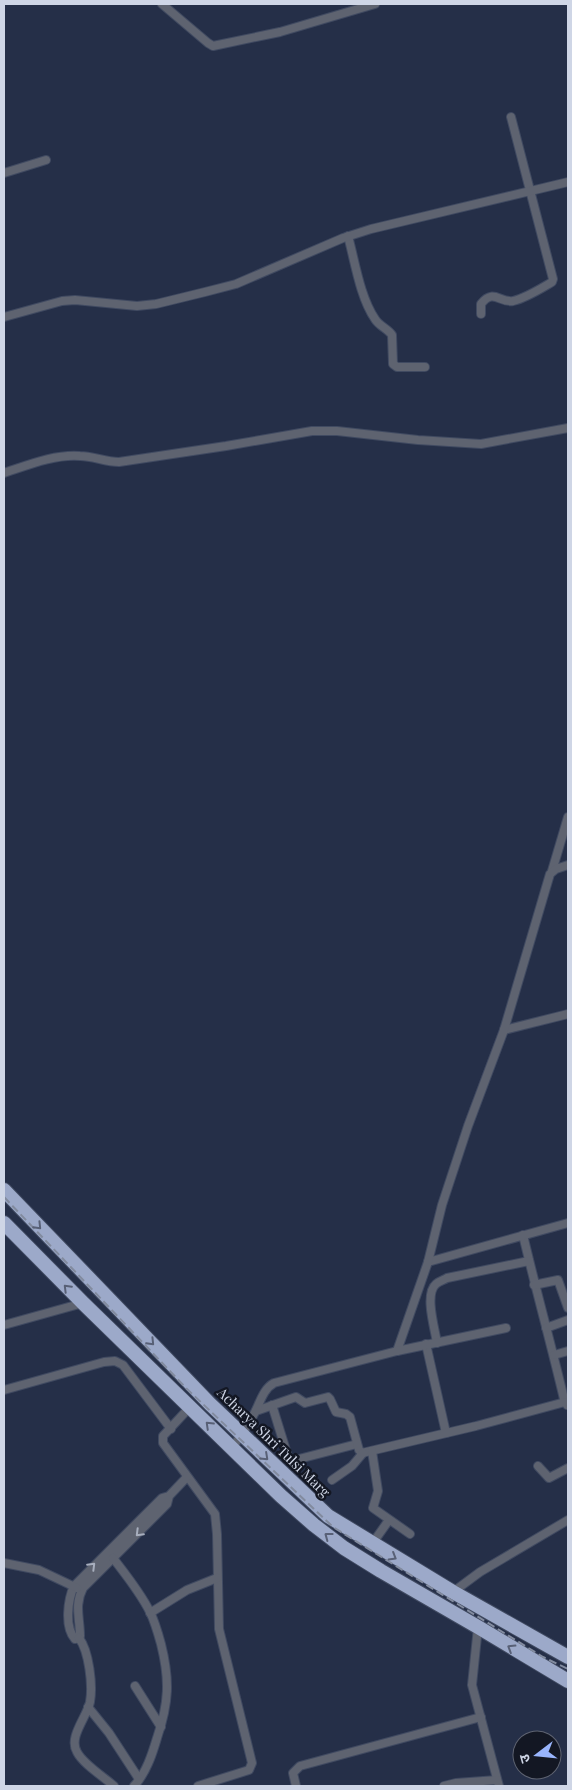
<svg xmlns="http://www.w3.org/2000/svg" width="572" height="1790" viewBox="0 0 572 1790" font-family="'Playfair Display','Noto Sans Devanagari',serif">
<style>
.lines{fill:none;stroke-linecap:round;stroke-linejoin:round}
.street-casing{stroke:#404a61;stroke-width:10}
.highway-casing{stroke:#404a61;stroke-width:16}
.street{stroke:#5e6370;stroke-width:8}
.highway{stroke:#9ca9c9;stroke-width:14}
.rail{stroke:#828b9f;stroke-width:2;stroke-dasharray:8 4;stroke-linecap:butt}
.oneway{stroke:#586076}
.oneway2{stroke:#a7aebd}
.labels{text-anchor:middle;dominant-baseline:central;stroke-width:5;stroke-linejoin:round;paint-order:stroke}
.street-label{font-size:14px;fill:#cfd6e6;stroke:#131723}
</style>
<rect width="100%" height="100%" fill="#252f48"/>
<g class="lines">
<defs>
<g id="street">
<polyline points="162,4 208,43 213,46 280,32 375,4"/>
<polyline points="4,173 46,160"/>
<path d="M348,236C355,262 360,297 375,319C379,326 387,328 392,335L393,364L397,367H425"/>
<path d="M481,314V304C493,288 500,303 513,301C526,298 540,289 552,282L553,279L511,117"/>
<polyline points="4,317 62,301 75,300 137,306 156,304 205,292 236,284 343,238 371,229 568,182"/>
<path d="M4,473C28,465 55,454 80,456C93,456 105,462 119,462L226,446L312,431H337L418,440L481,444L568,428"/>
<polyline points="552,871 568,817"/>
<polyline points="504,1030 568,1014"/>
<path d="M523,1235C536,1290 551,1344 564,1399L567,1405"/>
<polyline points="428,1262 568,1223"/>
<polyline points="534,1285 558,1280 568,1308"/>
<polyline points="4,1325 83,1303"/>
<polyline points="546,1328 568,1320"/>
<path d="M437,1343C435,1329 424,1294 436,1284C439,1281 444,1280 447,1278L529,1261"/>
<polyline points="426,1344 446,1433"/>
<polyline points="397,1351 428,1262 442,1205 468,1126 504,1030 550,874 556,869 568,865"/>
<polyline points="554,1355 568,1351"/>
<polyline points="4,1390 104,1362 115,1361 123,1365 171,1429"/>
<polyline points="272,1405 289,1460 291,1461 357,1444"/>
<polyline points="190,1407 163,1436 163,1443 215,1514 217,1534 219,1629 252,1763 249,1770 198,1786"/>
<polyline points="256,1411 296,1397 305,1403 328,1397 330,1399 336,1412 346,1414 350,1417 359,1450 362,1453 476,1426 565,1402"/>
<path d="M232,1448C240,1437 248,1426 254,1414C260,1403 263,1389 274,1383L397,1351L506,1328"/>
<polyline points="372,1451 378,1491 373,1508 410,1534"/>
<polyline points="538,1466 549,1478 568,1468"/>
<polyline points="332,1480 352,1466 363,1453"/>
<path d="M169,1496L167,1504L83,1588C74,1605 80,1618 80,1636L79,1638L75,1639C64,1627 68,1599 74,1586L162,1498L169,1496L187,1477"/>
<polyline points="372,1544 389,1520"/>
<path d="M113,1558C126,1575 140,1592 150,1612C155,1622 158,1633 161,1644C170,1680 169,1703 157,1738C152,1755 146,1773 134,1786"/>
<polyline points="4,1563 39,1570 77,1588"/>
<polyline points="453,1592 480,1572 568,1520"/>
<polyline points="150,1613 187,1590 217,1578"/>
<polyline points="478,1627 472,1685 499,1786"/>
<path d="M79,1638C89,1651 93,1685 90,1702C87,1717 68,1737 77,1752C83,1764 104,1777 114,1786"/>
<polyline points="135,1686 161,1727"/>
<polyline points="88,1707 109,1733 139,1779"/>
<polyline points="296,1786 293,1773 300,1766 481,1717"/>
<polyline points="444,1786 456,1783 497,1780"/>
</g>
<g id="highway">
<polyline points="4,1190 210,1404 328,1516 453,1592 568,1657"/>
<polyline points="4,1223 83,1303 281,1496 314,1525 344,1548 381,1571 478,1627 568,1681"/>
</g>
</defs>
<use href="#street" class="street-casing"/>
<use href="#highway" class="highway-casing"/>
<use href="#street" class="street"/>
<use href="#highway" class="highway"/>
<polyline class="rail" points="4,1197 187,1389 333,1527 543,1657 568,1669"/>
</g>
<defs><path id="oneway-chevron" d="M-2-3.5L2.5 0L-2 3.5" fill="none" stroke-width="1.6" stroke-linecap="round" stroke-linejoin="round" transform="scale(1.25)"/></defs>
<g class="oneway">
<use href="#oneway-chevron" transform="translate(38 1226) rotate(46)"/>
<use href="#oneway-chevron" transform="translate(67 1288) rotate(-135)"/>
<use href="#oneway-chevron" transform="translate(151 1342) rotate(46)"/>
<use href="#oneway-chevron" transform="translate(209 1425) rotate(-136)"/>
<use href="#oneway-chevron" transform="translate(265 1457) rotate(43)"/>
<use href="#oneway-chevron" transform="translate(328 1536) rotate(-143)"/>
<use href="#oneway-chevron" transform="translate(393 1557) rotate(31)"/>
<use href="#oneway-chevron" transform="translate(511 1648) rotate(-148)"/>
</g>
<g class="oneway2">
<use href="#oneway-chevron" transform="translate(139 1533) rotate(135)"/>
<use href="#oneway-chevron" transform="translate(92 1566) rotate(-45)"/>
</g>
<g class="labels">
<g class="street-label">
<text transform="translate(274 1442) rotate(44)">Acharya Shri Tulsi Marg</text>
</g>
</g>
<rect width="572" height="1790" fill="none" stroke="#cfd6e6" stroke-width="10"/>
<g transform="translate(537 1755) rotate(254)"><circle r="24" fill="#131723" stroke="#5e6371"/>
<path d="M0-4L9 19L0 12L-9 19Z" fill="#99b5fd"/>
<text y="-8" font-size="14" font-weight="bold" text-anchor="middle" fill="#cfd6e6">उ</text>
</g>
</svg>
